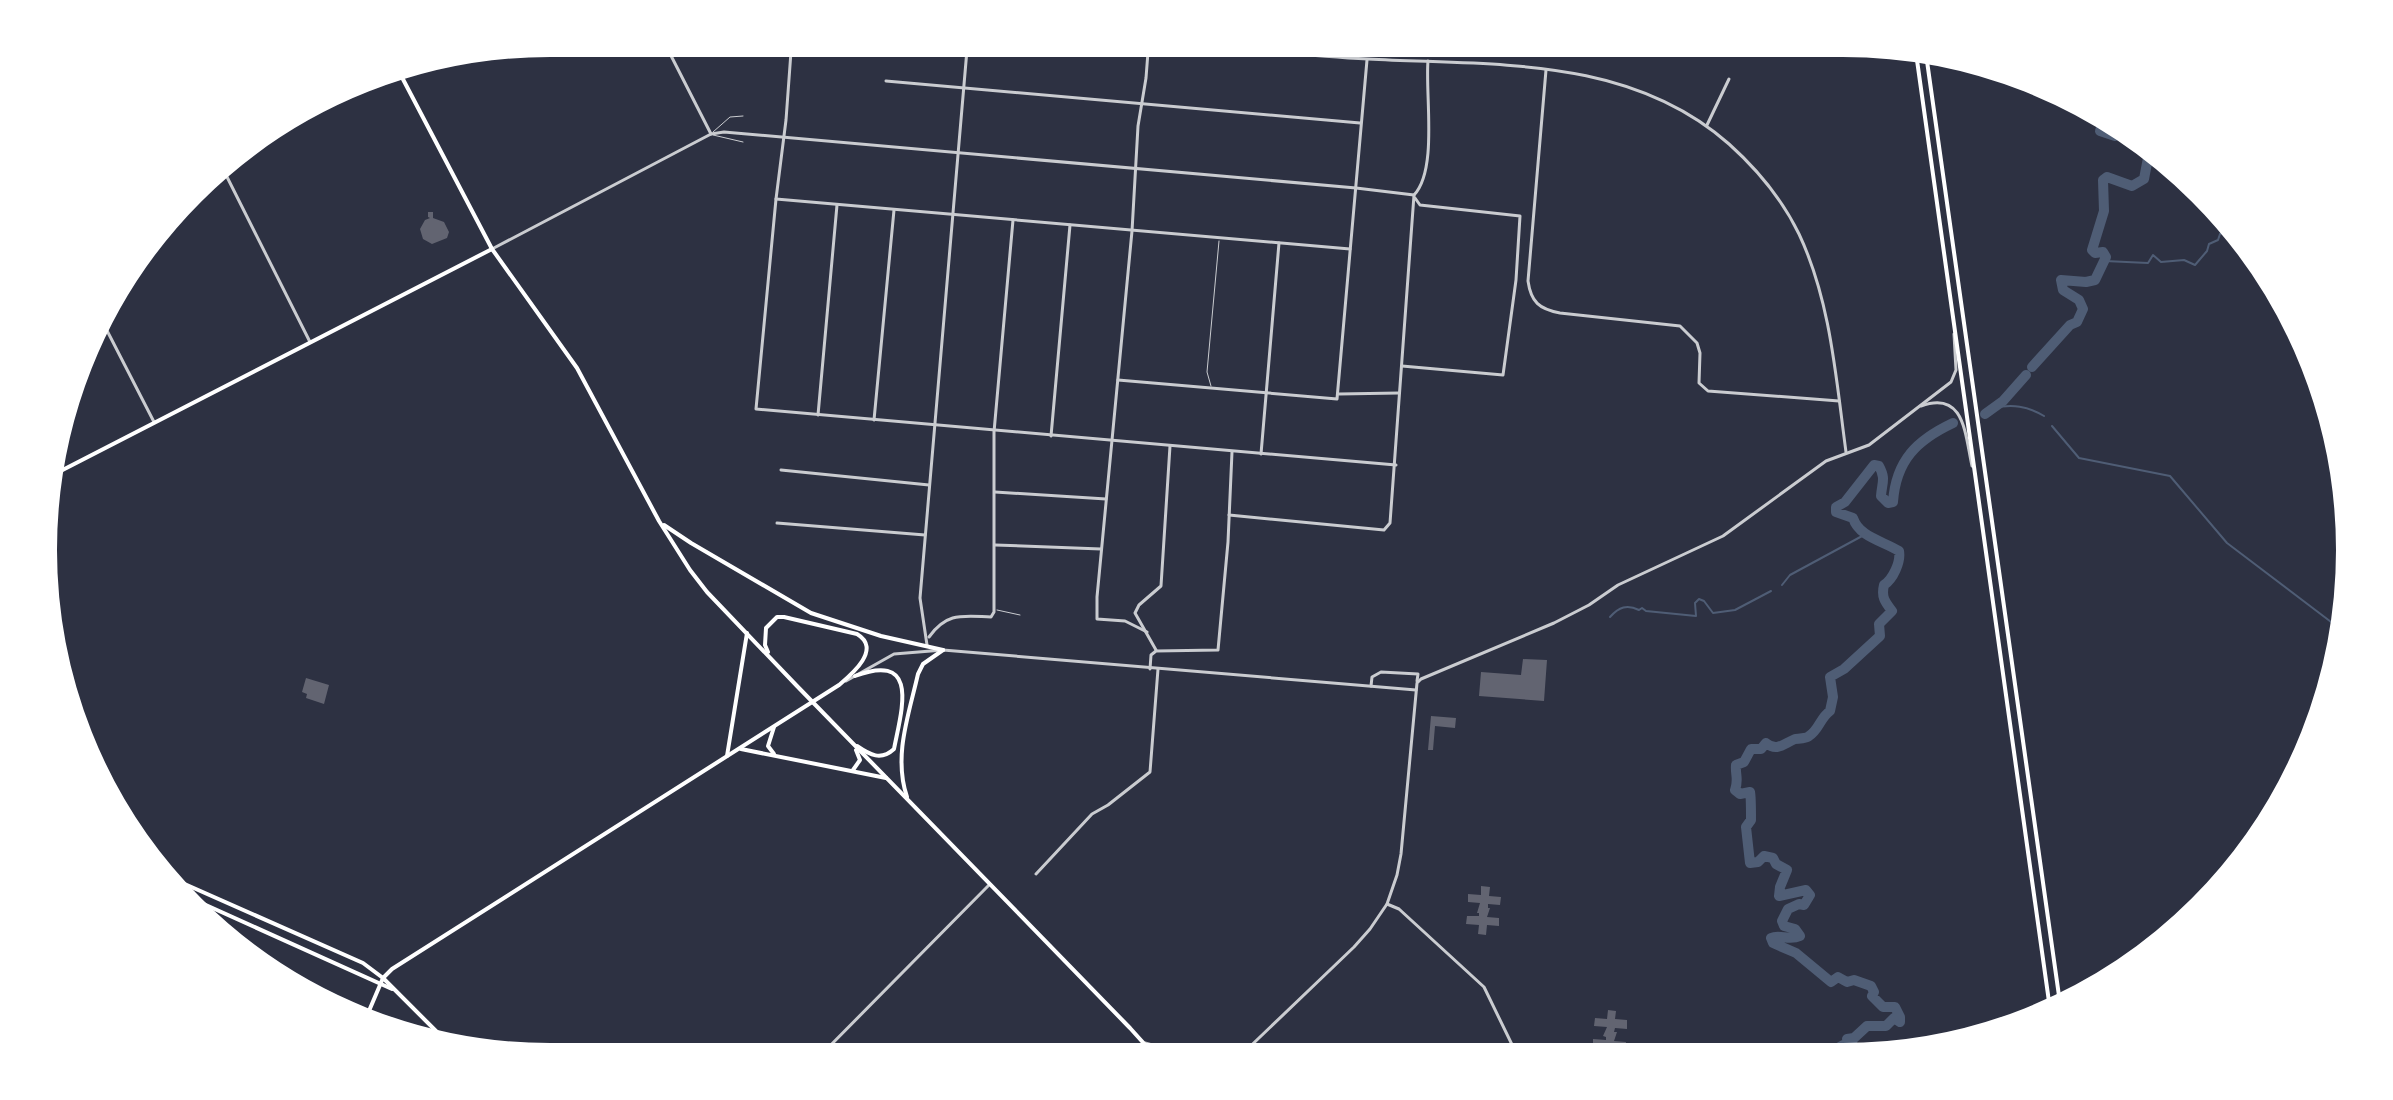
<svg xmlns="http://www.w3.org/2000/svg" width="2393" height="1100" viewBox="0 0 2393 1100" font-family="Manrope,sans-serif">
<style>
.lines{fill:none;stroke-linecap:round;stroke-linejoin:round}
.stream{stroke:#4f5d75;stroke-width:2}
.river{stroke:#4f5d75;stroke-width:10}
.building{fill:#626471}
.service{stroke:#caccd0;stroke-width:1}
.minor{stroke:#caccd0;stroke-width:3}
.tertiary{stroke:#caccd0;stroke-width:3}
.secondary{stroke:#fff;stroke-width:4}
.primary{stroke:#fff;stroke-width:4}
.trunk{stroke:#fff;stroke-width:4}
.rim{fill:none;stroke:#fff;stroke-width:10}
</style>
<rect width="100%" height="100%" fill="#2d3142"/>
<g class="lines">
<g class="stream">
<polyline points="2105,261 2148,263 2153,255 2161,262 2184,260 2195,265 2207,251 2209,244 2218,240 2220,234 2233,230"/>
<path d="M1993,408C2013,404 2027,406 2044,416"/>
<polyline points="2052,426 2079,458 2170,476 2227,543 2339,628"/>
<polyline points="1782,585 1790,575 1864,535"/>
<path d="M1610,617C1619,607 1627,604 1639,610L1642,608L1646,611L1696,616L1695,603L1699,599L1704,601L1713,613L1735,610L1771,591"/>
</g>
<g class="river">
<polyline points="2038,77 2045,85 2054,87"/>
<polyline points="2111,125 2107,129 2101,128 2100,131 2115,136 2119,131"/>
<polyline points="2032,367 2070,325 2077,322 2083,309 2079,300 2063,290 2061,280 2086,282 2095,280 2106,257 2103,252 2095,253 2092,250 2104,211 2103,180 2107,177 2132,186 2144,179 2148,158 2144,147"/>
<polyline points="1985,414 2003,401 2026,375"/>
<path d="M1837,1058L1836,1049L1843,1045L1851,1048L1853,1045L1847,1039L1854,1038L1867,1026H1886L1894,1018L1900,1022V1017L1895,1007H1883L1872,996L1874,992L1871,986L1854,980L1847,982L1838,977L1831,982L1796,953L1773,943L1771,938C1780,934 1789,941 1800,936L1795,929L1784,926L1782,921L1788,909L1799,904L1804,905L1810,895L1806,890L1779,896L1780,887L1787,870L1776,864L1773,858L1764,856L1758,862L1750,863L1746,827L1751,820C1751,815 1751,796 1750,792L1740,794L1735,790C1739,780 1735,774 1736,765L1744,762L1751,749H1761L1766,743C1777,752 1783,744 1795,739C1798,739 1807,738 1809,736C1819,730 1820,718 1830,711L1833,697L1830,677L1844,669L1880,636L1879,624L1892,611C1885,602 1881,597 1884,585C1893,579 1901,562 1899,551C1883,541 1859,537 1853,518L1836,512V507L1845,502L1874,465L1879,466C1886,479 1882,482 1881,496L1888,503L1893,502C1896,460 1917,440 1953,423"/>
</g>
</g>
<g class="building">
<polygon points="428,212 433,212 433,218 444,222 449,232 447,238 432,244 423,239 420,229 425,220 430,218 428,217"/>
<polygon points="1523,659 1547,660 1544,701 1479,696 1481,672 1521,675"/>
<polygon points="306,678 329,685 324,704 306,698 307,694 302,692"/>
<polygon points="1431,716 1456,718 1455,728 1435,726 1433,750 1428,750"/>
<polygon points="1481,886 1490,887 1489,896 1501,897 1500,905 1488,904 1488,908 1490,908 1487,917 1499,918 1499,926 1487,925 1486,935 1478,934 1479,925 1466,924 1467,916 1479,916 1479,913 1477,913 1480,903 1468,902 1468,894 1481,895"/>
<polygon points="1608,1010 1616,1011 1615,1019 1627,1020 1627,1029 1615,1028 1614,1032 1617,1032 1614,1041 1626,1042 1625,1050 1613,1049 1612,1059 1604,1058 1605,1048 1593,1047 1593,1039 1606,1040 1606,1037 1603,1036 1607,1027 1594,1026 1595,1018 1607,1019"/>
</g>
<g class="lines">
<g class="service">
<polyline points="713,132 730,117 743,116"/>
<polyline points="713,135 743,142"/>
<polyline points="1211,386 1207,372 1219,241"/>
<polyline points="997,610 1020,615"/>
</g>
<g class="minor">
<polyline points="662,38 711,134"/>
<polyline points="792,38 786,120 776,199 756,409 1396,465"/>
<path d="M1133,38C1211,45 1289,55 1368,59C1494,66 1628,55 1729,144C1758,170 1782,199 1799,234C1831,302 1836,379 1846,452"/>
<path d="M1546,70L1528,281C1531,302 1539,309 1560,313L1680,326L1697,343L1700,353L1699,383L1708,391L1839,401"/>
<polyline points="886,81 1360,123"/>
<polyline points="1707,125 1729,79"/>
<polyline points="219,161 310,342"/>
<polyline points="1356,188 1414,195"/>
<polyline points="776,199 1350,249"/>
<polyline points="99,315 154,422"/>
<polyline points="1402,366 1503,375 1516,280 1520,216 1420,205 1415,198"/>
<polyline points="1118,380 1337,399 1367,60"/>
<polyline points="1339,394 1399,393"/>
<polyline points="818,415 837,205"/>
<polyline points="874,420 894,210"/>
<polyline points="1051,436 1070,225"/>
<polyline points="1261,454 1279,243"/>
<polyline points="781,470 929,485"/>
<polyline points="995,492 1106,499"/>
<path d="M1229,515L1384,530L1390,523L1414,195C1438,170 1425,94 1428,61"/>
<polyline points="777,523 925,535"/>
<polyline points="995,545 1101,549"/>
<polyline points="1147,632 1125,621 1097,619 1097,597 1132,231 1138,126 1146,78 1149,39"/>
<path d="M929,637C947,612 962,616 991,617L994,612V432L1013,220"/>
<polyline points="927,645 920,598 968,38"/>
<polyline points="1156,650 1135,613 1139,605 1161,586 1170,446"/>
<polyline points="1150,669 1151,655 1156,651 1218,650 1228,542 1232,452"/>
<polyline points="1371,686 1372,677 1381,672 1418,674 1417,681"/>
<polyline points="1036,874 1092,814 1108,805 1150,772 1158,669"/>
<polyline points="1387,904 1399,909 1484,987 1519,1059"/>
</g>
<g class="tertiary">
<polyline points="492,249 711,134 724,132 1356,188"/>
<path d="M1921,406C1965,390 1965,435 1972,466"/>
<polyline points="846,681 894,654 943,650 1416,690"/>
<polyline points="1145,1043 1156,1046 1248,1048"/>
<polyline points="1236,1060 1354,947 1370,929 1387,904 1397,875 1401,854 1417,683 1421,679 1554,623 1589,605 1618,585 1723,536 1826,461 1869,445 1951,382 1956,370 1954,334"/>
<polyline points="815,1061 990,884"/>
</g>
<g class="secondary">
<polyline points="395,64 492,249 577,368 659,521 690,570 707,592 797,686 1130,1028 1148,1048 1151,1060"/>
<polyline points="47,478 492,249"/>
<polyline points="664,525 691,543 811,613 881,636 943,650"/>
<path d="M855,676C921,651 901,712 894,749C881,761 870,755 857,746"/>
<polyline points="774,727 768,746 774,754"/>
<polyline points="741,749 886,778"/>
<polyline points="727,756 747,633"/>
<polyline points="853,770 860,760 856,750"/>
<path d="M907,797C893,756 909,714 918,674L923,664L943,650"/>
<path d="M363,1025L383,978L392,969L839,685C852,674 882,649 857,634L784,617H777L766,628L765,645L768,652"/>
</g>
<g class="primary">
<polyline points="162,874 363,963 383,978 447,1042"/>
<polyline points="177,892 392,989"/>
</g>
<g class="trunk">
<polyline points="1916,53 2051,1016"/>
<polyline points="1926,54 2061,1010"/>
</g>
</g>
<path d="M0 0H2393V1100H0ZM550 52H1843A498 498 0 0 1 2341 550V550A498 498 0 0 1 1843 1048H550A498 498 0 0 1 52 550V550A498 498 0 0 1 550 52Z" fill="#fff" fill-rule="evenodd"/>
<path class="rim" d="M550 52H1843A498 498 0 0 1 2341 550V550A498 498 0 0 1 1843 1048H550A498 498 0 0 1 52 550V550A498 498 0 0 1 550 52Z"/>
</svg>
